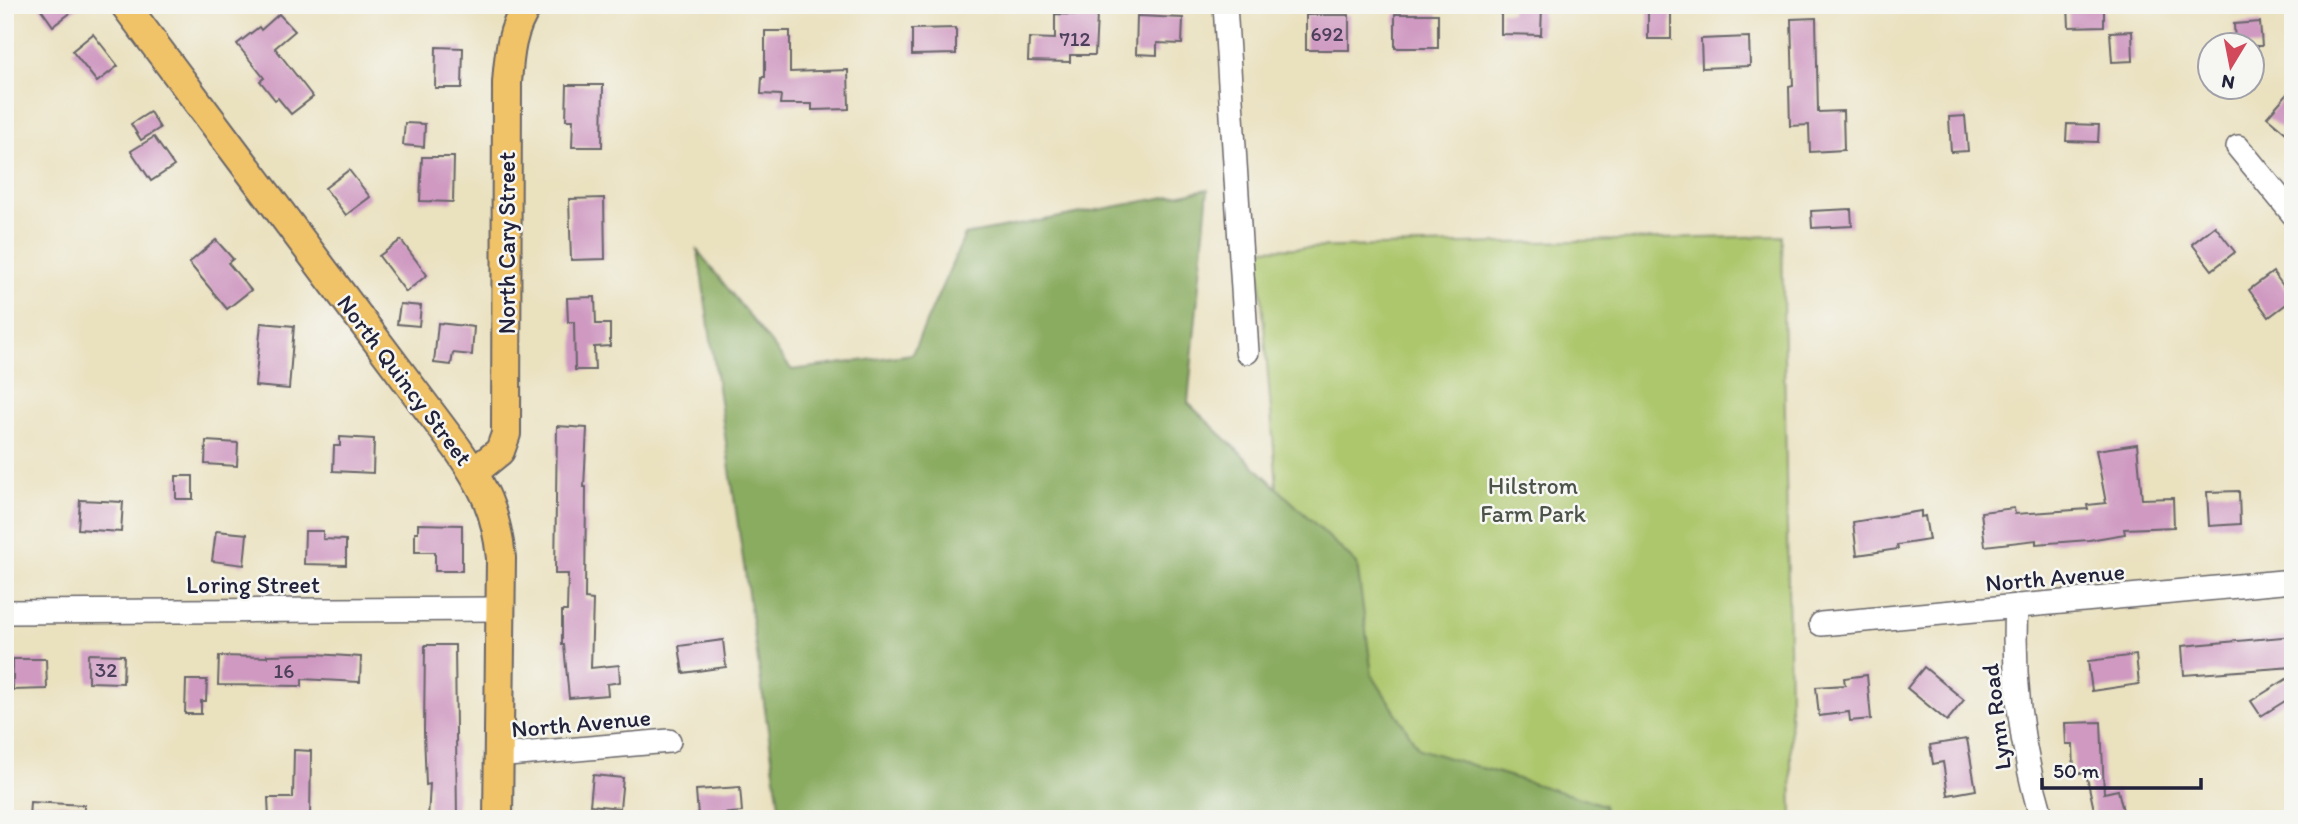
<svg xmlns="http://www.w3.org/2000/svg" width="2298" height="824" viewBox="0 0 2298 824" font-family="Itim,sans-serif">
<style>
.green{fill:#adc76d;stroke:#687454;stroke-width:2}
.forest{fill:#8aac60;stroke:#56674e;stroke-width:2}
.building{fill:#cf99c1}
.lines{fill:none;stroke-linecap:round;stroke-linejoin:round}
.minor-casing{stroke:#686569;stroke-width:26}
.major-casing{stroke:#686569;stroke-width:32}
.minor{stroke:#fff;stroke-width:23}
.major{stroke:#f1c369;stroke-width:28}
.labels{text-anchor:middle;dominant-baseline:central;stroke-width:5;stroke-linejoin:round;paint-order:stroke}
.number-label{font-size:21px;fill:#4d405c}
.street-label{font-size:24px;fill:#22223b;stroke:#f6f6f2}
.park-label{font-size:24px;fill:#4c544a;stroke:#f6f6f2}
</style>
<rect width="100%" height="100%" fill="#f6f6f2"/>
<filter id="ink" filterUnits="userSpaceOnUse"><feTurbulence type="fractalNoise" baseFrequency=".0143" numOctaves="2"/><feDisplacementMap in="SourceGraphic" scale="14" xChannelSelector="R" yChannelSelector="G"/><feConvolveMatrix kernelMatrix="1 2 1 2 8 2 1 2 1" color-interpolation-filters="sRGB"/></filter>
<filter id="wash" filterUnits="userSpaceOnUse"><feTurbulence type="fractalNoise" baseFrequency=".00686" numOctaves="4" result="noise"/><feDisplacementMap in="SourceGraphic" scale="28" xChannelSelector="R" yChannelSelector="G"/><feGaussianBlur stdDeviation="1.57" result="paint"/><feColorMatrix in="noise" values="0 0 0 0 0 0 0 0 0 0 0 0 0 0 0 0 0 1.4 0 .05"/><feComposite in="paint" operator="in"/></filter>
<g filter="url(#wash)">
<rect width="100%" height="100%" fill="#eae1bf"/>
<polygon class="green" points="1782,236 1792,819 1307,819 1288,626 1258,249"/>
<polygon class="forest" points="1208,189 1188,403 1357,564 1372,675 1419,749 1604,805 1606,819 781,819 698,251 792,370 912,354 965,235"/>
<g id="blocks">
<g class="building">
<polygon points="38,5 81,5 53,26"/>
<rect x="1648" y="5" width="23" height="34"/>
<polygon points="2068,5 2104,5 2104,26 2069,27"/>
<polygon points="1511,6 1542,6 1541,35 1501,34 1501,12 1511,12"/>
<polygon points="279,14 295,31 275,48 313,97 291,114 278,98 275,100 260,81 264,78 237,44 259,27 261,30"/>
<polygon points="1055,14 1097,15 1095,55 1070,55 1070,62 1028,61 1029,38 1055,39"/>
<rect x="1395" y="14" width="43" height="34"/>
<rect x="1306" y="15" width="43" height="35"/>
<polygon points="1137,16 1183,18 1182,44 1157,43 1157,55 1136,54"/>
<polygon points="1816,18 1818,112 1843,111 1844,150 1810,152 1809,125 1790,126 1789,87 1793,86 1791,19"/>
<polygon points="2260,22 2262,46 2235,46 2234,24"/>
<polygon points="956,28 956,54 912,55 912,29"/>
<polygon points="765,31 790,31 790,72 848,70 849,109 812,110 812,104 780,104 781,95 761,94 762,77 765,77"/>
<polygon points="2132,31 2133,61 2112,62 2110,32"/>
<polygon points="93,34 118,66 97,82 72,51"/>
<polygon points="1749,37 1750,66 1702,68 1701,39"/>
<polygon points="436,47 463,48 462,88 435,88"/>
<polygon points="567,85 603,85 602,147 572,147 573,120 566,120"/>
<polygon points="2293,87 2293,139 2267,117"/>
<polygon points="150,112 160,128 141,140 131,124"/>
<polygon points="1965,116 1968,151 1951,152 1949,117"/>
<polygon points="405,123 425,124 424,147 403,145"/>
<polygon points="2067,124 2099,125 2098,142 2066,141"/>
<polygon points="154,137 174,166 151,181 131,151"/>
<polygon points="422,157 454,157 453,202 420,201"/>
<polygon points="349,170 370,197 346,215 325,188"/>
<polygon points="604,198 605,259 571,260 569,199"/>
<polygon points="1851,209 1852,226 1812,228 1811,211"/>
<polygon points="2215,226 2235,252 2212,270 2192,244"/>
<polygon points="216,240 233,259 228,263 251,290 227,309 189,263"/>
<polygon points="401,240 427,275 406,292 379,256"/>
<polygon points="2273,272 2293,299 2269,317 2249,290"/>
<polygon points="595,297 596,324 610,324 610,346 594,347 595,370 575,370 574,322 568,322 567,298"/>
<polygon points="400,304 421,306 419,326 397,324"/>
<polygon points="261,323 294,326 289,389 255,386"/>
<polygon points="438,323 474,327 472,355 453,353 451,365 434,363"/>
<polygon points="557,426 587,428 584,487 586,487 585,599 593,600 591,668 619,665 620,682 607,684 608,695 569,698 564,645 562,645 562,611 567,611 568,574 555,574"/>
<polygon points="340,437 374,439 373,473 333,471 334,446 340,446"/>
<polygon points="206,441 238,443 237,466 205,464"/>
<polygon points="2137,444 2142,499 2173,498 2174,527 2124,529 2125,534 2089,540 2036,544 2036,540 1985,546 1981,512 2014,508 2015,514 2088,509 2087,505 2106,503 2096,450"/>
<rect x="176" y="476" width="17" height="23"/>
<polygon points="2239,491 2240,524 2209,526 2207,492"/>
<polygon points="80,500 123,502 121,532 78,529"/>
<polygon points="1921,511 1921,517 1925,516 1929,540 1897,545 1898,549 1857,555 1853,522"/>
<polygon points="418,524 462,525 462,571 435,571 435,552 415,552 415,532 418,532"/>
<polygon points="216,531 247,534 244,565 212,561"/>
<polygon points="305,531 323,531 323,539 346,540 346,565 304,564"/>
<polygon points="2293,636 2293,667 2184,675 2182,646"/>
<polygon points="723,640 726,667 683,673 679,646"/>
<polygon points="425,645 455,645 457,819 428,819 430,784 426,785 424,732"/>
<polygon points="88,654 124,655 123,683 88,682"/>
<polygon points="316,654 361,657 360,682 302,679 302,686 218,685 219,656 267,657 267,655"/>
<polygon points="2136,655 2139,684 2092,691 2088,661"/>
<polygon points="13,659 46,659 47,689 13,690"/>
<polygon points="1924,667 1964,700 1947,721 1907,688"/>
<polygon points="1867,675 1871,719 1850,721 1849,712 1819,716 1816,687 1845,685 1844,678"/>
<polygon points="2293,675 2293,696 2261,716 2251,701"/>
<polygon points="186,680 207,680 206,701 201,701 201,714 185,714"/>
<polygon points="2101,722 2104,793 2118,790 2125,819 2096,819 2086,773 2074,773 2073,744 2066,744 2065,723"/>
<polygon points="1967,739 1976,790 1948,795 1943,762 1933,764 1930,745"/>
<polygon points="294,750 311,751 310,819 269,819 268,798 293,798"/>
<polygon points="593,775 623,778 620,808 590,805"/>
<polygon points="740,787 742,812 698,816 696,790"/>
<polygon points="30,802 84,805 84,819 29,819"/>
</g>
</g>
</g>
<g filter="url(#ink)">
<use href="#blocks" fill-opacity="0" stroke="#686569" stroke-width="2"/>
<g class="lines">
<defs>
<g id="minor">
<polyline points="1225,5 1247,352"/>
<polyline points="2238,147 2293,214"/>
<path d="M2016,606C2012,679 2021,749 2042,819"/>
<polyline points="5,612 500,609"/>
<polyline points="1821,624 2293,581"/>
<polyline points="498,756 669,741"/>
</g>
<g id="major">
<path d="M125,5L457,448C484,487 496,510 501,558L498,819"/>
<path d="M474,472L500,451L506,434L507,83C509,55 511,29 528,5"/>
</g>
</defs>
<use href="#minor" class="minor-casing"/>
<use href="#major" class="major-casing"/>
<use href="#minor" class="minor"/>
<use href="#major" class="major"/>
</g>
</g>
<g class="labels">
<g class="number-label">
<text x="1327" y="33">692</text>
<text x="1075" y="38">712</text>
<text x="106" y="669">32</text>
<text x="284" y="670">16</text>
</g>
<g class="street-label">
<text transform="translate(506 243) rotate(-90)">North Cary Street</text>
<text transform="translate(405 380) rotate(53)">North Quincy Street</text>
<text transform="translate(2055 577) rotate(-5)">North Avenue</text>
<text x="253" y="584">Loring Street</text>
<text transform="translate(1996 717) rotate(-97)">Lynn Road</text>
<text transform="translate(581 723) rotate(-5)">North Avenue</text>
</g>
<g class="park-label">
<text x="1533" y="485">Hilstrom<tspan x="1533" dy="28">Farm Park</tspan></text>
</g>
</g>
<rect width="2298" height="824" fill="none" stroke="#f6f6f2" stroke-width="28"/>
<g transform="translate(2231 66) rotate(190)"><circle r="33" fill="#f6f6f2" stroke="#a1a1a9" stroke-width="2"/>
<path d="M0-5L12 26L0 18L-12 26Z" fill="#d1495b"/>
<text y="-10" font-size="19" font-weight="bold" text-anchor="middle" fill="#22223b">N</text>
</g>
<path d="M2042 778v10h159v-10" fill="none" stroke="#22223b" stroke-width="3.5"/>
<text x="2053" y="778" font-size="21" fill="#22223b" stroke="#f6f6f2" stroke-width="5" paint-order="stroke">50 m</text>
</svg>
